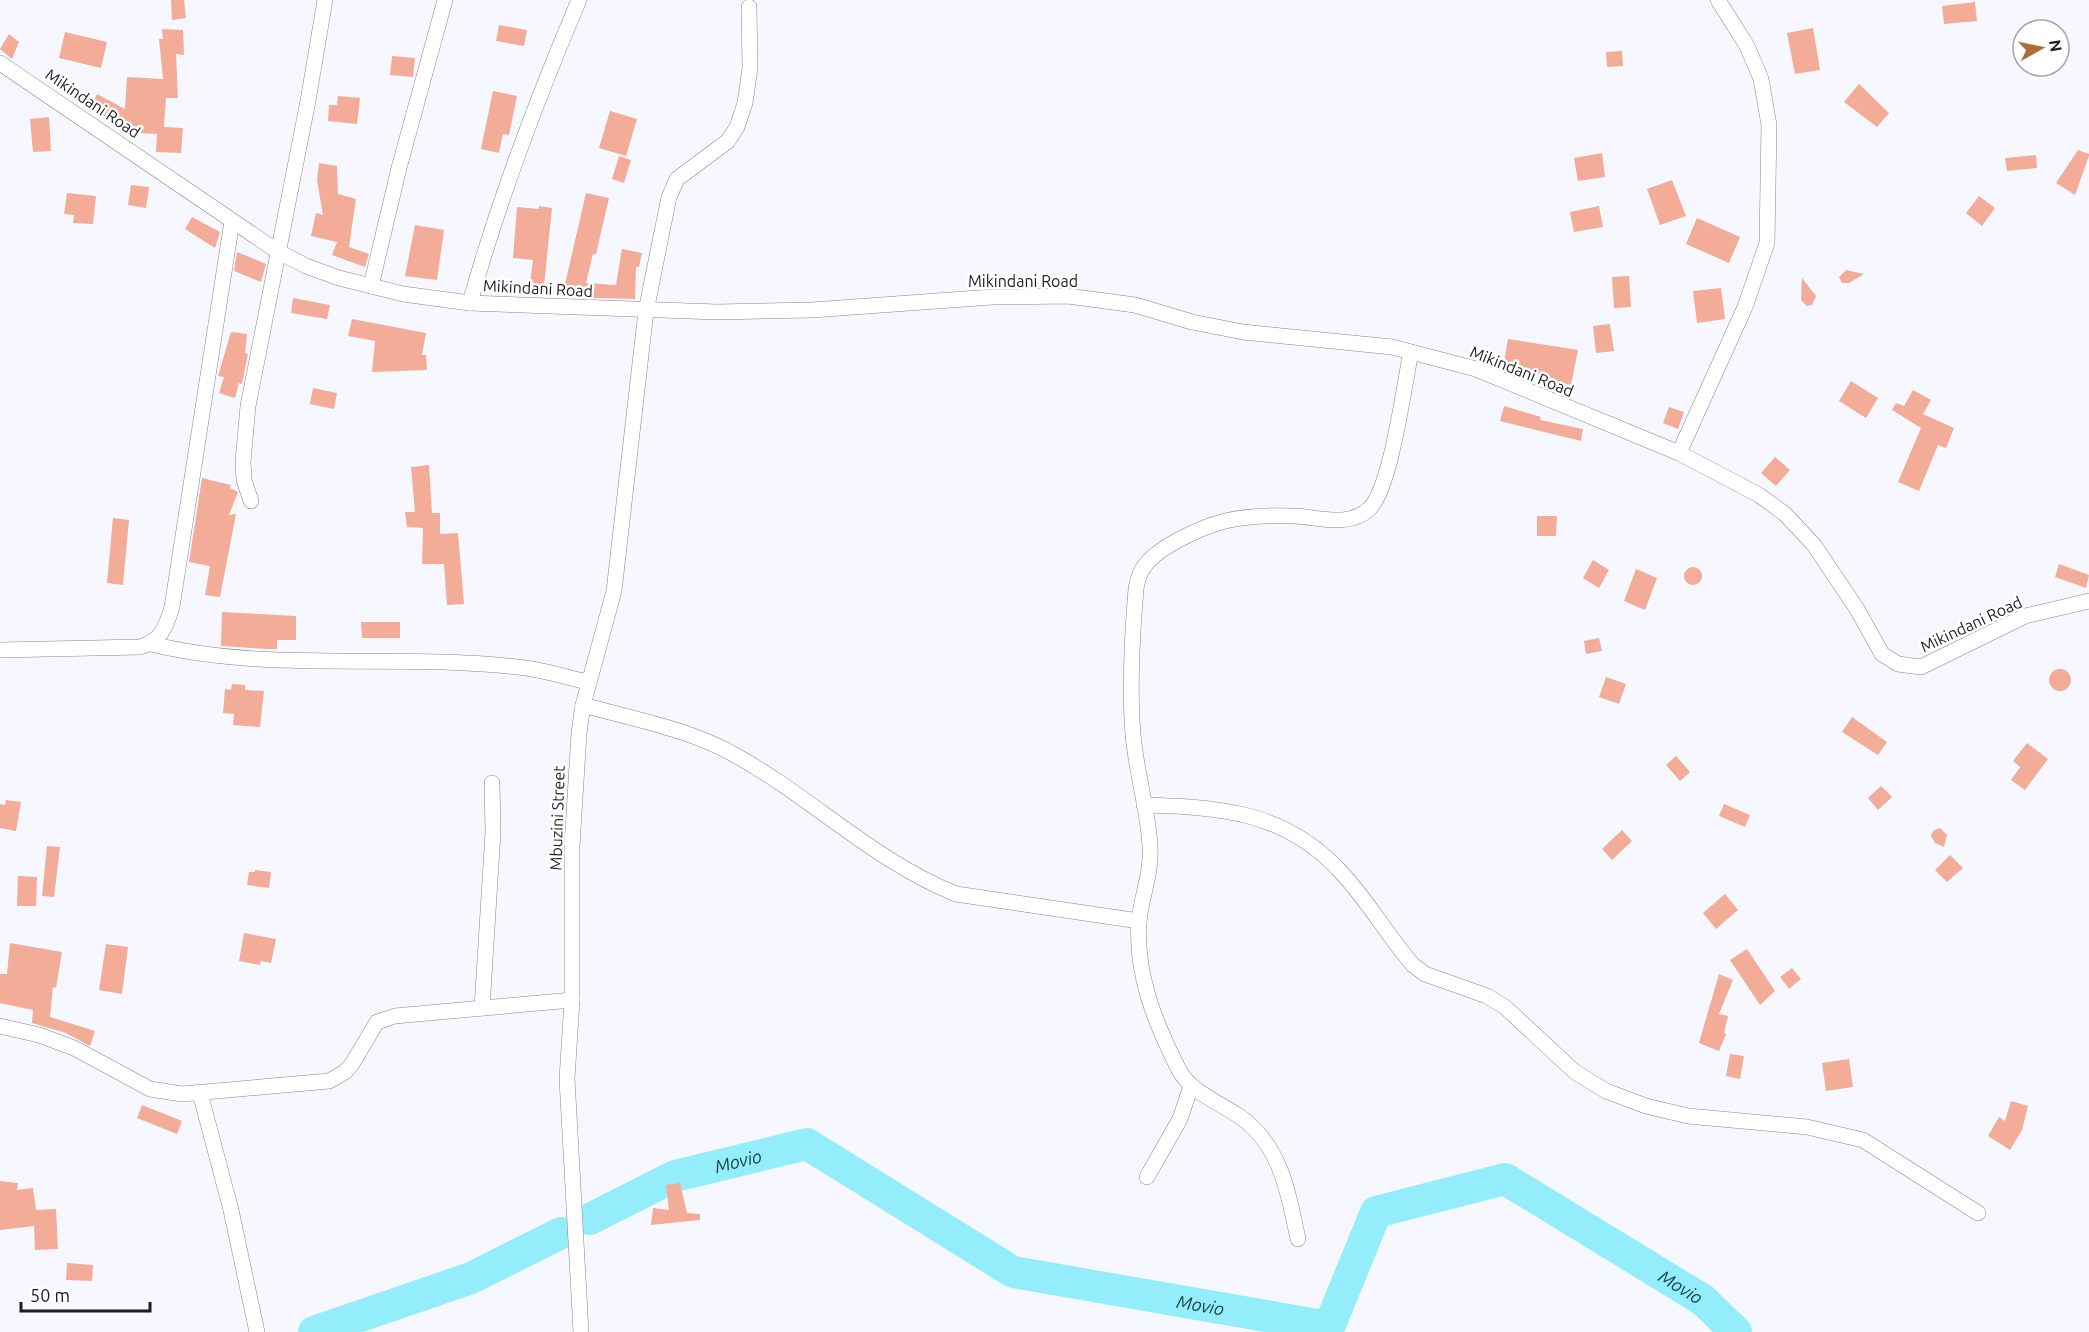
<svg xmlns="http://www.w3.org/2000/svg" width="2089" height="1332" viewBox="0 0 2089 1332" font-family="Ubuntu,sans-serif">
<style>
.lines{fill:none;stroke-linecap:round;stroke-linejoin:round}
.river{stroke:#93edfb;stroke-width:32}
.building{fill:#f2ac97}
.minor-casing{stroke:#848690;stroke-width:16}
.minor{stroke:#fff;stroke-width:15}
.labels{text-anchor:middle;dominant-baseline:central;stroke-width:5;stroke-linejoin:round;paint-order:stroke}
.street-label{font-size:16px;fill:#1c1d21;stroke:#fff}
.water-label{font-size:18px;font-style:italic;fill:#184248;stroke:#fff}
</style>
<rect width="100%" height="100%" fill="#f7f8ff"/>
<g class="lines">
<g class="river">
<path id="s1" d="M590,1219L675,1176L807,1144L1013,1272L1329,1327L1376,1212L1505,1179L1703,1300L1736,1332"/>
<polyline points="314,1332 471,1278 561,1233"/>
</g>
</g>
<g class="building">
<polygon points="171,0 184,0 186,18 172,20"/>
<polygon points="1975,2 1977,21 1944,24 1942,6"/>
<polygon points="499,25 527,30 524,46 496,41"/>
<polygon points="1813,28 1820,70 1795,74 1787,33"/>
<polygon points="162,29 183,30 184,55 176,54 178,98 166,98 164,127 183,128 181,153 156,152 157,134 122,132 123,126 90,109 97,94 125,109 127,77 163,79 159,39 163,39"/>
<polygon points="65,32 107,42 101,68 59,58"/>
<polygon points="9,34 19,42 12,59 0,49"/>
<polygon points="1622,51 1623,66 1607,67 1606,52"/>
<polygon points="392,56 415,58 413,77 390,75"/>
<polygon points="1859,84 1889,113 1877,127 1844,102"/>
<polygon points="493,91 517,96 509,135 503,134 499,153 481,149"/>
<polygon points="338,96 360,98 357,124 328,121 329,105 337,105"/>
<polygon points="610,111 637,119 626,156 599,148"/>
<polygon points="49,117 51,151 33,152 30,119"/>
<polygon points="2078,150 2089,154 2089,156 2075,195 2056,183"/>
<polygon points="1602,153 1605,177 1578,181 1574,158"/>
<polygon points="2036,155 2037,168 2007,171 2005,158"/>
<polygon points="619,156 631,160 624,183 612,179"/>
<polygon points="319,163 337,166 338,194 356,199 349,247 369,254 365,267 332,255 337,242 311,236 316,213 323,215 317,180"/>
<polygon points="1672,180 1686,216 1660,225 1647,189"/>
<polygon points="131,185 149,187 146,208 128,205"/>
<polygon points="67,193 96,196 93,224 73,223 74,215 64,214"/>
<polygon points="586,193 609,198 596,254 593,254 586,283 616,285 622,249 642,253 639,267 636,267 635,299 562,297"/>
<polygon points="1979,196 1995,208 1982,226 1966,213"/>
<polygon points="539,206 552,208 544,286 530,283 533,260 513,258 517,207 539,209"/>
<polygon points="1599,206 1603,227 1574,232 1570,212"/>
<polygon points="192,217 220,232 215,248 185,229"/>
<polygon points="1697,218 1740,237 1729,263 1686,244"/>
<polygon points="415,225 444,230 437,280 405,276"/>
<polygon points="237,252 266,264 261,282 234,271"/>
<polygon points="1846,270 1864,274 1849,283 1842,283 1839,277"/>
<polygon points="1629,276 1631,307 1614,308 1612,277"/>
<polygon points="1802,278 1816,296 1812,305 1807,306 1801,300"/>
<polygon points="1721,288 1725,319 1697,323 1693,291"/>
<polygon points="293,298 330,305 327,319 291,313"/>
<polygon points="352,319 426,333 422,355 426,355 427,370 372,372 375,341 348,336"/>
<polygon points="1610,324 1614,351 1596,353 1593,326"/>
<polygon points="231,332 247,334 245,353 248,354 242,384 239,383 235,398 219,393 224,377 218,376"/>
<polygon points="1508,339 1578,350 1571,385 1546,380 1547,376 1503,368"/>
<polygon points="1851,381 1878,398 1866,418 1839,401"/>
<polygon points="313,388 337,393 334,409 310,404"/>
<polygon points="1913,390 1931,400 1923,414 1954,428 1946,448 1938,445 1919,491 1898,482 1921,428 1892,410 1896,403 1904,406"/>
<polygon points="1504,406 1541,417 1540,420 1583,429 1581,441 1500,421"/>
<polygon points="1669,407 1684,412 1678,429 1663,423"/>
<polygon points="1775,457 1790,470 1776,486 1761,473"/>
<polygon points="429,465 432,513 440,513 440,534 458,533 464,604 447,605 444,564 422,564 423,528 407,527 405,512 415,512 411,467"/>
<polygon points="202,478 231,485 230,488 238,492 229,515 236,514 220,597 205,595 210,566 189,562"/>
<polygon points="1537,516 1557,516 1556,536 1537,536"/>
<polygon points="113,518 129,520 123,585 107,583"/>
<polygon points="1593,560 1609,570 1599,588 1583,578"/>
<polygon points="2059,564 2089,575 2086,588 2055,577"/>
<circle cx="1693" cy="576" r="9"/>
<polygon points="1636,569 1657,578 1645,610 1624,601"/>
<polygon points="222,612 296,616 296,640 277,640 277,649 266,649 221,646"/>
<polygon points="361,622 400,622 400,638 362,638"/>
<polygon points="1599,638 1602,651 1586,654 1584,641"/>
<circle cx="2060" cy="680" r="11"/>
<polygon points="1606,677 1626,684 1619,704 1599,697"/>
<polygon points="232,684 245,685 245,690 264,691 260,727 233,725 234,714 223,713 225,689 231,690"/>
<polygon points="1852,717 1887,742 1878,755 1842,732"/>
<polygon points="2027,743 2048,759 2025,790 2011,780 2020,767 2013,761"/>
<polygon points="1676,756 1690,772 1680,781 1666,765"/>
<polygon points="1881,786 1892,797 1878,810 1868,798"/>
<polygon points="6,800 21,802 16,831 0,828 0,804 5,805"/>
<polygon points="1724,804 1750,815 1745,827 1719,816"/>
<polygon points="1940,828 1947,835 1944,847 1935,843 1931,836 1933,831"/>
<polygon points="1622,830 1632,841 1612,860 1602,849"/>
<polygon points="47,846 60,847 54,897 42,896"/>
<polygon points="1950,855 1963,868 1947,882 1935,870"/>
<polygon points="255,870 271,872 269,888 247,885 249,872 255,872"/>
<polygon points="18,876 37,877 36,906 17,906"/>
<polygon points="1725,894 1738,910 1716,929 1703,913"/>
<polygon points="244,933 276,939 271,963 261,961 260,965 239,961"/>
<polygon points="10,943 62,952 56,988 53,987 50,1017 95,1031 90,1046 66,1033 32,1023 33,1010 0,1003 0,974 7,974"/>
<polygon points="106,944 128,947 122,994 99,990"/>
<polygon points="1747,949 1775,991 1760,1005 1730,960"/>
<polygon points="1792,968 1801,979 1789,989 1780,977"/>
<polygon points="1719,974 1733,980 1719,1014 1728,1016 1724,1033 1726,1034 1719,1051 1699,1043"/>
<polygon points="1730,1054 1744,1056 1740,1079 1726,1076"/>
<polygon points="1849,1059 1853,1087 1826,1091 1822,1063"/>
<polygon points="2011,1101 2028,1106 2022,1130 2010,1150 1988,1136 1999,1117 2005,1121"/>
<polygon points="142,1105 182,1121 177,1134 137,1118"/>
<polygon points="0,1181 18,1183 17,1190 33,1188 36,1210 56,1209 58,1249 35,1250 34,1226 0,1230"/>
<polygon points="680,1183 687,1213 700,1214 700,1220 651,1225 653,1208 669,1210 666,1185"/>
<polygon points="67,1263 93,1265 92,1281 66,1280"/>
</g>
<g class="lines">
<defs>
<g id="minor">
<polyline points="0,63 277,251 306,266 339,278 403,294 470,303 717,312 812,310 992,297 1068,296 1135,305 1192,322 1243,332 1392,347 1476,369 1679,453 1759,495 1785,514 1814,545 1857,609 1882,654 1898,664 1921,667 2025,616 2089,601"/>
<polyline points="371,286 399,168 445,0"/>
<path d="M470,303C499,199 537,99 579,0"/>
<polyline points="1679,453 1745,307 1767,243 1769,125 1761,79 1747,46 1718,0"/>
<polyline points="251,501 244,480 243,462 248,406 308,101 325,0"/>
<path d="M151,644C270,673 396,653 517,667C541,669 565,677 588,682"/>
<path d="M0,650L140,647C161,641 166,627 172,607L232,221"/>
<path d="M583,705C633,719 689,729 735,755C811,797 874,861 956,894L1139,921"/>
<path d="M1144,805C1218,807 1283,811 1337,868C1366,897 1386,934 1413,965L1425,974L1487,996L1505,1007L1575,1072L1606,1091L1646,1106L1688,1116L1807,1127L1863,1140L1978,1213"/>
<polyline points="482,1008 493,832 492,783"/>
<polyline points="0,1026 39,1035 74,1048 150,1089 182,1094 329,1081 345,1072 352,1064 377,1022 395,1016 572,1000"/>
<polyline points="200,1093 231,1210 257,1332"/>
<polyline points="1147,1177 1180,1119 1191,1086"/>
<path d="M1298,1239C1288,1192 1281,1145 1239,1116C1218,1102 1191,1092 1179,1070C1156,1025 1135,974 1139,922C1141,897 1152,873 1150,846C1148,809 1136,772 1133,734C1129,687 1132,637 1136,589C1137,584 1138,577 1141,572C1151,549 1202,527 1225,521C1247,516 1272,515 1294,516C1318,517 1349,528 1369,509C1391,489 1404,385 1411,352"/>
<polyline points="581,1332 567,1079 572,1000 572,846 579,733 583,705 614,591 646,311 669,197 677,179 728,141 737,127 745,103 750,68 749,7"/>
</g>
</defs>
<use href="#minor" class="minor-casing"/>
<use href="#minor" class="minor"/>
</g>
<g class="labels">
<g class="street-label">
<text transform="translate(93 103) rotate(34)">Mikindani Road</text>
<text x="1023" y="281">Mikindani Road</text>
<text transform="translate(538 288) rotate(3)">Mikindani Road</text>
<text transform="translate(1522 371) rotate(22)">Mikindani Road</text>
<text transform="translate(1971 624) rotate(-25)">Mikindani Road</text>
<text transform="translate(557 818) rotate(-88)">Mbuzini Street</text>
</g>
<g class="water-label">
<text stroke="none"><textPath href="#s1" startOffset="160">Movio</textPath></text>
<text stroke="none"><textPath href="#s1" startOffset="1258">Movio</textPath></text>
<text stroke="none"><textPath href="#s1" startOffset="664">Movio</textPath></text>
</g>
</g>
<g transform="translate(2041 48) rotate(81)"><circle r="28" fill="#ffffff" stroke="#a4a5a6" stroke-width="1.5"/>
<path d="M0-4.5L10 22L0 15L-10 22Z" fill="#ad6d35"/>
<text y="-9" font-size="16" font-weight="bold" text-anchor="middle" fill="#1c1d21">N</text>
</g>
<path d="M21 1302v9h129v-9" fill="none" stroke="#1c1d21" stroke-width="3"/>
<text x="30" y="1302" font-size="18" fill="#1c1d21" stroke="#ffffff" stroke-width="4.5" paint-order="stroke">50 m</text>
</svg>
